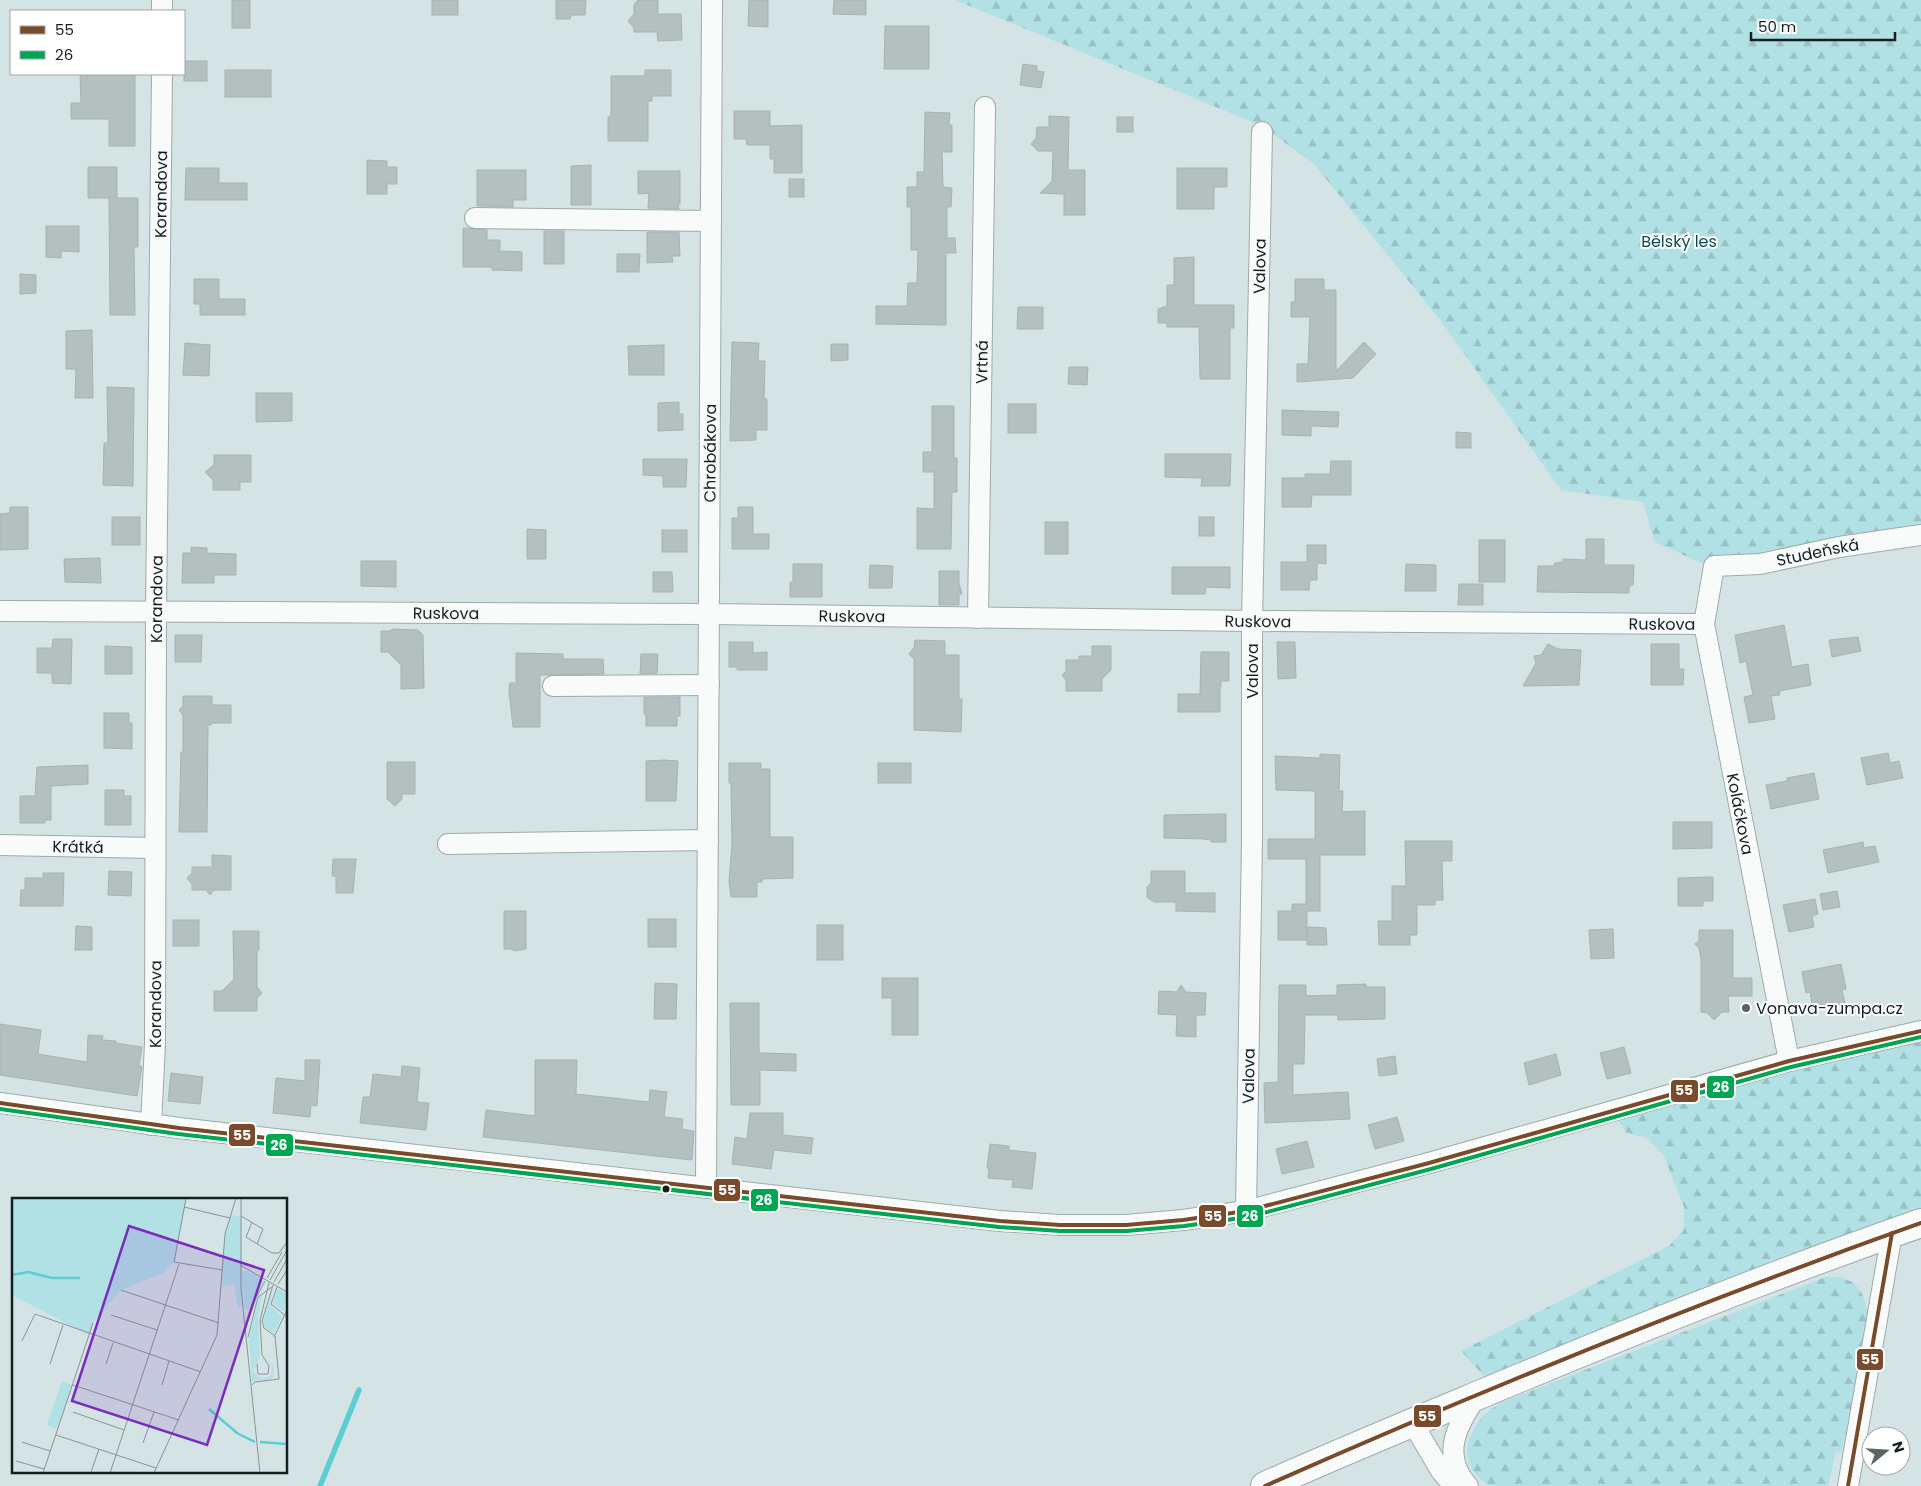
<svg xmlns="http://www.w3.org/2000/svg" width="1921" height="1486" viewBox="0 0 1921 1486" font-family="Poppins,sans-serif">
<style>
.forest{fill:url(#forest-firs)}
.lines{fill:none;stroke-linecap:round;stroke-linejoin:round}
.stream{stroke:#5acdd5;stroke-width:5.5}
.building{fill:#b4bfc0;stroke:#a7b3b3}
.street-casing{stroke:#9faaab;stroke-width:22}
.primary-casing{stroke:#9faaab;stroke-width:30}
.street{stroke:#f9fbfb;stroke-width:20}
.primary{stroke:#f9fbfb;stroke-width:28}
.bus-1-casing{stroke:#fff;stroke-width:8}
.bus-2-casing{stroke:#fff;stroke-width:8}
.bus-1{stroke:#7a4b2a;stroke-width:4}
.bus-2{stroke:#00a651;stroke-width:4}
.poi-dot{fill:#586465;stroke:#fff;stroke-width:2}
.bus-dot{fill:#151f20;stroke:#fff;stroke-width:2}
.labels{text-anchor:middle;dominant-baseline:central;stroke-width:4;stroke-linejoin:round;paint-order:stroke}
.street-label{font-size:16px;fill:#151f20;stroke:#fff}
.park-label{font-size:16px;fill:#0b4c50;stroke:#fff}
.poi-label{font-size:16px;fill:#151f20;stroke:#fff;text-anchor:start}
.inset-river{fill:none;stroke:#5acdd5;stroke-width:2.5}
.inset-road{fill:none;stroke:#889596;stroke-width:1}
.view{fill:#7b2cbf;fill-opacity:0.15;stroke:#7b2cbf;stroke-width:2.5}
.inset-edge{fill:none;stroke:#151f20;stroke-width:2.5}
.line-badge{stroke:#fff;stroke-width:2}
.badge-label{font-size:14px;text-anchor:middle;font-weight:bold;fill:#fff}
</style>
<defs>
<pattern id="forest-firs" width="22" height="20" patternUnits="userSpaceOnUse" patternTransform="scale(1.25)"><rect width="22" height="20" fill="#b1e1e5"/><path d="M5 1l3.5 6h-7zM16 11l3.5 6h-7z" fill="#97c1c4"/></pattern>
</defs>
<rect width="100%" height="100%" fill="#d4e3e4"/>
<g class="forest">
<polygon points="955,0 1921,0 1921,544 1725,574 1655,542 1643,502 1561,490 1441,321 1314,164 1262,126"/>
<polygon points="1921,1031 1921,1224 1495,1388 1461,1351 1669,1246 1684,1230 1684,1207 1664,1156 1647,1138 1625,1132 1613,1110"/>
<path d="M1826,1277C1858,1275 1865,1293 1869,1321L1842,1452L1836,1451L1828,1486H1490C1450,1463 1469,1420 1502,1402Z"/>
</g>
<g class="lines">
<polyline class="stream" points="320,1486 359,1390"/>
</g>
<g class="building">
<rect x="232" y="0" width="18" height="28"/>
<rect x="432" y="0" width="26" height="15"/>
<polygon points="556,0 586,0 585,15 571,15 570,19 556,19"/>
<polygon points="638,0 658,0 658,14 681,14 682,40 658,41 657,32 634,32 634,28 628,21 634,14 634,5"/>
<polygon points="749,0 768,0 768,27 748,26"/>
<polygon points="834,0 866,0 866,15 833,14"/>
<polygon points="885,26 929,26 929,69 884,69"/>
<rect x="184" y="61" width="23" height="20"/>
<polygon points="1023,64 1037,66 1037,71 1044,72 1041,88 1020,85"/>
<rect x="225" y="70" width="46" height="27"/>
<polygon points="645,70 671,70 671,96 652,96 652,101 648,101 648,141 608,141 608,117 611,117 611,76 645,76"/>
<polygon points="80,74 135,74 135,146 109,146 109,119 71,119 71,103 81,103"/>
<polygon points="734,111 770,111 770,126 802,125 802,173 774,173 774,159 770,159 770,145 747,145 746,139 734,139"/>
<polygon points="925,112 950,113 949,125 952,125 952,152 942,152 943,187 952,188 951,207 947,207 947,238 955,238 956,253 946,253 946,325 876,324 876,306 907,306 908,283 917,283 918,250 911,250 911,207 907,207 907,187 917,187 917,172 924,172"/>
<polygon points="1049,116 1069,117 1068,170 1085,170 1085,215 1064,215 1064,194 1040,193 1052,181 1053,151 1038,151 1031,144 1036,138 1037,127 1049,127"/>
<rect x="1117" y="117" width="16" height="15"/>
<polygon points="367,160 387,161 387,167 397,167 397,184 387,184 387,194 367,194"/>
<polygon points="591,165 591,205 571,205 571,166"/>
<polygon points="88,167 117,167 117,198 138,198 138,247 134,247 135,315 110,315 109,198 88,198"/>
<polygon points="186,168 219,168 219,183 247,183 247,200 185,200"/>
<polygon points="1177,168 1227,168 1227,187 1214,187 1214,209 1177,209"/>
<polygon points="477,170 526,170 526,200 513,200 513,207 477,206"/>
<polygon points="638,171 680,171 680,204 678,204 679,209 648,208 649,193 638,194"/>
<rect x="789" y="179" width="15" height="18"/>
<polygon points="46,226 79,226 79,252 61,251 61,258 46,257"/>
<polygon points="463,228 487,230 487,240 500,240 500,251 522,252 522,271 492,270 492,267 463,267"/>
<rect x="544" y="231" width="20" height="33"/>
<polygon points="647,232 679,232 680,256 672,256 673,262 647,263"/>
<polygon points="617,254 640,254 639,272 617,272"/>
<polygon points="1194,257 1194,305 1234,305 1234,328 1230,328 1230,379 1200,379 1199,327 1167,327 1167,323 1158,323 1158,309 1167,306 1167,285 1174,285 1174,258"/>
<polygon points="20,274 36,275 36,293 20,294"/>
<polygon points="194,279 219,279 219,299 245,299 245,315 200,315 200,304 194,304"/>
<polygon points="1295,279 1324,279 1324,290 1336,290 1336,371 1364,342 1376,354 1353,378 1297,382 1297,364 1308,364 1310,317 1291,317 1291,302 1295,302"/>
<polygon points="1018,307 1043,307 1043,329 1017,329"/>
<polygon points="92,330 93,398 75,398 76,369 66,369 66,331"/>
<polygon points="732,342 759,343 758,361 765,361 764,399 767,399 767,430 756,430 756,440 730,441"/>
<polygon points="185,343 210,345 209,376 183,375"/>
<polygon points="831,344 848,344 848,360 831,361"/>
<polygon points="664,345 664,375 629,375 628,346"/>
<polygon points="1069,367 1088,367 1087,385 1068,384"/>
<polygon points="107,387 134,388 133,486 103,485 104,443 108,443"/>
<polygon points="256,393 292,393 292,421 256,422"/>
<polygon points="679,402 679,414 683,414 683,430 658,431 658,403"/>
<rect x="1008" y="404" width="28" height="29"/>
<polygon points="932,406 954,406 954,458 957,458 957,492 952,492 951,549 917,549 917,508 934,509 934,472 923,472 923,452 932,452"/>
<polygon points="1282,410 1339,412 1338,427 1311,426 1311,436 1282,435"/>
<polygon points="1456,432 1471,433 1471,448 1456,448"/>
<polygon points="1165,454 1231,454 1230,486 1201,486 1202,478 1165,477"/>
<polygon points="214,455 251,455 251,482 240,482 240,490 213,490 213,480 205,472 214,465"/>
<polygon points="643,459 687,459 686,487 663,487 663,476 643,475"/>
<polygon points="1331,461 1351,461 1351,495 1312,495 1311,507 1282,507 1282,478 1305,478 1305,474 1330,474"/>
<polygon points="10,507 28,507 28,549 0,550 0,514 10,513"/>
<polygon points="738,507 753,507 753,534 769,534 769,549 732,549 732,518 738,518"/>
<rect x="112" y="517" width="28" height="28"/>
<rect x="1199" y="517" width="15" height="19"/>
<rect x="1045" y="522" width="23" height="32"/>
<polygon points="527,529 546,530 546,559 527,559"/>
<rect x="662" y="530" width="25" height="22"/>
<polygon points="1586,539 1604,539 1604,565 1634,565 1633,585 1629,586 1629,593 1537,592 1538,566 1554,566 1555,563 1563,562 1563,559 1586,560"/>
<rect x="1479" y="540" width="26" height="42"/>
<polygon points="1307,545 1326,545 1326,564 1317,563 1317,580 1310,580 1309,590 1281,590 1281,562 1307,562"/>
<polygon points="191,547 207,548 207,553 236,554 236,575 214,575 214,583 182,583 183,553 191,553"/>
<polygon points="100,558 101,583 65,582 64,559"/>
<polygon points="361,561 396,561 396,587 361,586"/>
<polygon points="793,564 822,564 822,597 790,597 790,582 793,582"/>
<polygon points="1406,564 1436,565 1436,591 1405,591"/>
<polygon points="870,565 893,566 892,588 869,588"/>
<polygon points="1172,567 1230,567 1230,588 1206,587 1205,594 1172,594"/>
<polygon points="939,571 959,571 959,583 962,594 959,594 959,605 939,605"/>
<polygon points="653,572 672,572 673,592 653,592"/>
<polygon points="1459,584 1483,584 1483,605 1458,605"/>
<polygon points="1784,625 1792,667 1808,664 1811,685 1779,691 1780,695 1771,696 1775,719 1749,723 1744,697 1753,695 1746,661 1740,663 1735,635"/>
<polygon points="392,629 418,630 423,635 424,688 401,689 401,665 388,652 381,652 381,631 391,631"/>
<polygon points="175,635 202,635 201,662 175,662"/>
<polygon points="1858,637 1861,651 1832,657 1829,640"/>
<polygon points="53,639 72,639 71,684 52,683 52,673 37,673 37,648 52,648"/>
<polygon points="915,640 945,641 945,655 959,655 959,699 962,699 961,732 914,730 914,659 909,654 914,648"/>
<polygon points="729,642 753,642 753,653 767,652 767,670 737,670 737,667 729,667"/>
<polygon points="1277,642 1295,642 1296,678 1278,679"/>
<polygon points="1548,644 1558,649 1581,650 1579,685 1523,686 1536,663 1534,656 1541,655"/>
<polygon points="1651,644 1679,644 1679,669 1684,669 1683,685 1651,685"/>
<polygon points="105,646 132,647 132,674 105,674"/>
<polygon points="1092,646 1111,646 1111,670 1102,679 1102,691 1066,691 1066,680 1062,675 1066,671 1066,660 1079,660 1079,656 1092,656"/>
<polygon points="1201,652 1229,652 1229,681 1221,681 1221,687 1220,687 1220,712 1178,712 1178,694 1200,694"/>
<polygon points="516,653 563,654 563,659 603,659 604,674 540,675 540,727 513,727 509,691 510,683 516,683"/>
<polygon points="641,654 658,654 657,673 640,674"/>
<polygon points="183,696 212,696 212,705 231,705 231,723 211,723 211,725 208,725 207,832 179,832 181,752 183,752 183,715 179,710 183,706"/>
<polygon points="644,697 680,697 680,716 677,716 677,726 646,726 646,714 644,714"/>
<polygon points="104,713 129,713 129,723 132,723 132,749 104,748"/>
<polygon points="1888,753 1890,763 1899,761 1903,778 1867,785 1861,758"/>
<polygon points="1320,754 1340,755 1339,791 1343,791 1342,812 1365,811 1365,855 1320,855 1320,911 1307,911 1307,938 1308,927 1326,928 1327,945 1307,945 1307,940 1278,940 1278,911 1292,911 1292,904 1306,904 1306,859 1268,859 1268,839 1315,839 1315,791 1276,790 1275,756 1320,758"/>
<polygon points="664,760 678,761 676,801 646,801 646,761"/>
<polygon points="387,762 415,762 415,794 402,794 402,799 395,806 387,799"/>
<polygon points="729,763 761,763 761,769 770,769 770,837 793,837 793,878 762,879 762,882 757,882 757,897 731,897 729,881 732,844 731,783 729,783"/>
<rect x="878" y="763" width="33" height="20"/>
<polygon points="88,765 88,784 51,786 51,820 45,820 45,823 20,823 20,796 35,796 37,767"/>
<polygon points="1814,773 1819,799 1771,809 1766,785 1787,781 1787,778"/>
<polygon points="105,790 124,790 124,796 131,796 131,825 105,825"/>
<polygon points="1226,814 1226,842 1211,842 1211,840 1204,839 1164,838 1164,815"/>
<polygon points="1673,822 1712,822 1712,848 1673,849"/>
<polygon points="1405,841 1452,841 1452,861 1442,861 1443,900 1435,900 1435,905 1417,905 1417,935 1410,935 1410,945 1379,945 1378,921 1392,921 1392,886 1406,886"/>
<polygon points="1863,842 1864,848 1875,846 1879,862 1828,873 1823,850"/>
<polygon points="212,855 231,856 231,890 214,890 210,895 206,890 192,890 192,884 187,878 192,873 192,867 212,867"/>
<polygon points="333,859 356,859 353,893 336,893 336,876 332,876"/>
<polygon points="109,871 132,872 131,896 108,895"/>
<polygon points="1151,871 1185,871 1185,893 1215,893 1215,912 1176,911 1176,902 1154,902 1147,897 1147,887 1151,883"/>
<polygon points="43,873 64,873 63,906 20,906 21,890 25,890 25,878 43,878"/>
<polygon points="1713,877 1713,901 1703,901 1703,906 1678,906 1678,878"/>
<polygon points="1837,891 1840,907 1823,910 1820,894"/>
<polygon points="1815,899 1818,914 1812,916 1814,927 1789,932 1783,905"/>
<polygon points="504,911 526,911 526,949 515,951 511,949 504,949"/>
<rect x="648" y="919" width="28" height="28"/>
<rect x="173" y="920" width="26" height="26"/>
<rect x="817" y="925" width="26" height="35"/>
<polygon points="76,926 92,927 92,950 75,950"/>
<polygon points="1613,929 1614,958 1591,959 1589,930"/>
<polygon points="1699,930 1733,930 1733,978 1752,978 1752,996 1728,996 1729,1012 1722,1012 1714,1020 1707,1013 1701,1012 1701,959 1699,948 1695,944 1699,941"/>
<polygon points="233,931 259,931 259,950 257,950 257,987 262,993 257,998 257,1011 214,1011 214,991 222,991 234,979"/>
<polygon points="1841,964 1846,989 1842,990 1845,1003 1813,1010 1810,992 1806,993 1802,972"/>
<polygon points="882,978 918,978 918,1035 892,1035 892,998 882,998"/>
<polygon points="655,983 677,984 676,1019 654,1019"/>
<polygon points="1366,984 1366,987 1385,987 1385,1019 1338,1020 1338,1015 1305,1015 1304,1064 1293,1064 1293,1095 1348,1092 1350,1119 1265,1123 1264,1083 1278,1082 1279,985 1306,985 1306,996 1337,995 1337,985"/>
<polygon points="1181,985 1186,992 1206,993 1205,1015 1196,1015 1196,1037 1176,1036 1177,1015 1158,1014 1159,991 1177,992"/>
<polygon points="730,1003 759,1003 759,1053 796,1054 796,1071 760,1070 760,1105 731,1105"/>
<polygon points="0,1024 41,1030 38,1054 87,1062 88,1035 103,1036 102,1040 116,1041 116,1043 142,1047 139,1065 142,1067 137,1096 0,1075"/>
<polygon points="1624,1047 1631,1073 1607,1079 1600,1053"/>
<polygon points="1556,1054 1561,1075 1529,1085 1524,1063"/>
<polygon points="1395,1056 1397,1074 1379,1076 1377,1059"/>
<polygon points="305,1060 320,1060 317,1106 311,1105 310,1117 273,1113 276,1078 305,1081"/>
<polygon points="535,1060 577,1060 576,1094 649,1102 650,1090 667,1092 664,1117 683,1119 682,1129 694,1131 692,1160 483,1137 486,1110 535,1116"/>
<polygon points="402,1066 420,1068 417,1102 429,1103 426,1130 360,1123 363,1097 370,1097 373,1074 401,1077"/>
<polygon points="171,1073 203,1077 200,1104 168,1101"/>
<polygon points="750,1113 783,1113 783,1135 813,1138 811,1154 774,1150 771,1169 732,1164 735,1137 747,1139"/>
<polygon points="1397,1117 1404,1141 1375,1149 1368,1125"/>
<polygon points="1307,1141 1314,1167 1282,1174 1276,1149"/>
<polygon points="990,1144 1009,1146 1009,1150 1036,1153 1032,1189 1012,1187 1013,1180 988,1178 989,1170 987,1167"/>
</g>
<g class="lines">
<defs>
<g id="street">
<polyline points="162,11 162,0"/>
<polyline points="475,218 711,221"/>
<path id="s1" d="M0,611L709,614L1252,621L1704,624"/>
<path id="s2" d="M978,618L985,107"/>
<polyline points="553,686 709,685"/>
<polyline points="448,844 708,840"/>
<path id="s3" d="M0,845L154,848"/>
<path id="s4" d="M1789,1061L1704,624L1714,566L1760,564L1839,547L1921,535"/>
<polyline points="0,1103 179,1128 1000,1221 1060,1225 1126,1225 1183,1220 1246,1211 1429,1163 1789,1061 1921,1031"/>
<path id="s5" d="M151,1125L155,1044L156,612L162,74"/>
<path id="s6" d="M706,1188L712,0"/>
<path id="s7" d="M1246,1211L1252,839V621L1262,132"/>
<polyline points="1412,1422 1441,1471 1454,1486"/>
<path d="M1468,1486C1440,1456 1457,1424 1477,1396"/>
<polyline points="1848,1486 1892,1233"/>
</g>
<path id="primary" d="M1265,1486C1350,1448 1436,1413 1522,1377C1654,1322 1786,1270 1921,1223"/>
</defs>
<use href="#street" class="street-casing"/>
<use href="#primary" class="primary-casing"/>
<use href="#street" class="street"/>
<use href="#primary" class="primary"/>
<defs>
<g id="bus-1">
<polyline points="0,1103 179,1128 1000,1221 1060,1225 1126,1225 1183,1220 1246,1211 1429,1163 1789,1061 1921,1031"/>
<path d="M1265,1486C1480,1391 1699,1302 1921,1223"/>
<polyline points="1848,1486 1892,1233"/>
</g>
<polyline id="bus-2" points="0,1109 178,1134 999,1227 1060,1231 1126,1231 1184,1226 1248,1217 1431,1169 1791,1067 1921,1037"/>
</defs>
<use href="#bus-1" class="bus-1-casing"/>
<use href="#bus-2" class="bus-2-casing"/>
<use href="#bus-1" class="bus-1"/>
<use href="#bus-2" class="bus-2"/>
</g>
<circle class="poi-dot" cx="1746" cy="1008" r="5"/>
<circle class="bus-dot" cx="666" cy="1189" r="4.5"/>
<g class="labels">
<g class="street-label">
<text stroke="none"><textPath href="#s5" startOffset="931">Korandova</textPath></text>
<text stroke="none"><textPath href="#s7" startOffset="945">Valova</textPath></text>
<text stroke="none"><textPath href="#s2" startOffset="256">Vrtná</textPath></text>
<text stroke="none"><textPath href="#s6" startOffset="735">Chrobákova</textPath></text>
<text stroke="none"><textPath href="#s4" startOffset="609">Studeňská</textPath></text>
<text stroke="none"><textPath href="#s5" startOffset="526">Korandova</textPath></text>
<text stroke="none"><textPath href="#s1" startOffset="446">Ruskova</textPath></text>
<text stroke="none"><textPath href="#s1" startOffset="852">Ruskova</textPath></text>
<text stroke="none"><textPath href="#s1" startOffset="1258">Ruskova</textPath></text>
<text stroke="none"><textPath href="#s1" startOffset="1662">Ruskova</textPath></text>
<text transform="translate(1252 671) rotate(-90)">Valova</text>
<text transform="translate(1740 814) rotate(79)">Koláčkova</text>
<text stroke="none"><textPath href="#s3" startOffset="78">Krátká</textPath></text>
<text stroke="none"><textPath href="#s5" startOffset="121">Korandova</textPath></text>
<text stroke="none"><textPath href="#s7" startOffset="135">Valova</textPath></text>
</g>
<g class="park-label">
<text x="1679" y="241">Bělský les</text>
</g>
<g class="poi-label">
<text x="1756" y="1008">Vonava-zumpa.cz</text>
</g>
</g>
<g transform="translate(12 1198)">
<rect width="275" height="275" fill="#d4e3e4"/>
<path d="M262,88L258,106L270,120L261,135L253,129L251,122ZM265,90L275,96L272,114L261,106ZM250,97L246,119L248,159L241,173L249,181L259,178L260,168L252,158L261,167L262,174L260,181L240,183L237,139L247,99ZM50,183L60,187L45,231L35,227Z" fill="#b1e1e5"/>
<path d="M0,0H175L163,63L151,75L109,92L82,124L76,137L0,97ZM219,17L229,18L231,108L226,110L222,86L209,89L213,36ZM234,72L252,82L240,111L236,112L232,109L230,75Z" fill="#b1e1e5"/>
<path class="inset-river" d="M0,77L16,74L40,80H68M197,211L225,235L243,244M248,244L275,246"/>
<path class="inset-road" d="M174,0L162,64L210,72M229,0V90L248,275M172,9L218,20M229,18L251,31L245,46M240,24L234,39L260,55H267L275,44M228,67L275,94M255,80L270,54M258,82L275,52M262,84L275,61M266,86L275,72M261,87L250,123L252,130L263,138M265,89L259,106L275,119M109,92L207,125M245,98L253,83M99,117L145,132M236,139L246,99L260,89M262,139L275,112M10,143L23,116L189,174M38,166L51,127M94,166L101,145M245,166L246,176H256L257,168L250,157L248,122L257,85M61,187L167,222M150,187L157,163M240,187L243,184L267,181L263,138M61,214L112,232M44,237L144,270M10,244L38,253M131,245L142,214M4,263L32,271M79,274L87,251M31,275L81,125M98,275L167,66M142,275L205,137L213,36L224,0"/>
<path class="view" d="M117,28L252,72L195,247L60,203Z"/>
<rect width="275" height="275" class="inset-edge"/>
</g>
<g class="line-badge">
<rect x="1706" y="1075" width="29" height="24" rx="5" fill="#00a651"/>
<rect x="1670" y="1079" width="29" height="24" rx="5" fill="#7a4b2a"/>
<rect x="228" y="1123" width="28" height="24" rx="5" fill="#7a4b2a"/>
<rect x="265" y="1133" width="29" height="24" rx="5" fill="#00a651"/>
<rect x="713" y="1178" width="28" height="24" rx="5" fill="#7a4b2a"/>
<rect x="750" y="1188" width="29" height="24" rx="5" fill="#00a651"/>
<rect x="1198" y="1204" width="29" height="24" rx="5" fill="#7a4b2a"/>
<rect x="1236" y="1204" width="28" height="24" rx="5" fill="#00a651"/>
<rect x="1856" y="1348" width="28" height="23" rx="5" fill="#7a4b2a"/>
<rect x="1413" y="1404" width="29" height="24" rx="5" fill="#7a4b2a"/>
</g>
<g class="badge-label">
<text x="1721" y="1092">26</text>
<text x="1684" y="1095">55</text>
<text x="242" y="1140">55</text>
<text x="279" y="1150">26</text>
<text x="727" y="1195">55</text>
<text x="764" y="1205">26</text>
<text x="1213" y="1221">55</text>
<text x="1250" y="1221">26</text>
<text x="1870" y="1364">55</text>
<text x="1427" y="1421">55</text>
</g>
<rect x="10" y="10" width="175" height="65" fill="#ffffff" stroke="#a1a5a6"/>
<rect x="20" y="26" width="25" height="8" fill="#7a4b2a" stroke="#a1a5a6"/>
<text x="55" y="35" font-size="15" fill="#151f20">55</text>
<rect x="20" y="51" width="25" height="8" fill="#00a651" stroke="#a1a5a6"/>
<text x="55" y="60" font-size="15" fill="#151f20">26</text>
<g transform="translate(1886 1451) rotate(72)"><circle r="24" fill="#ffffff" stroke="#a1a5a6"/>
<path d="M0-4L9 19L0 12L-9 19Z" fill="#586465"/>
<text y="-8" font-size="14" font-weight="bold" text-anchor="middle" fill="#151f20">N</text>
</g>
<path d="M1751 32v8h144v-8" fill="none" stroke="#151f20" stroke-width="2.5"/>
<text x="1758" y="32" font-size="15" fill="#151f20" stroke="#ffffff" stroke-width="4" paint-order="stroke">50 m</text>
</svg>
